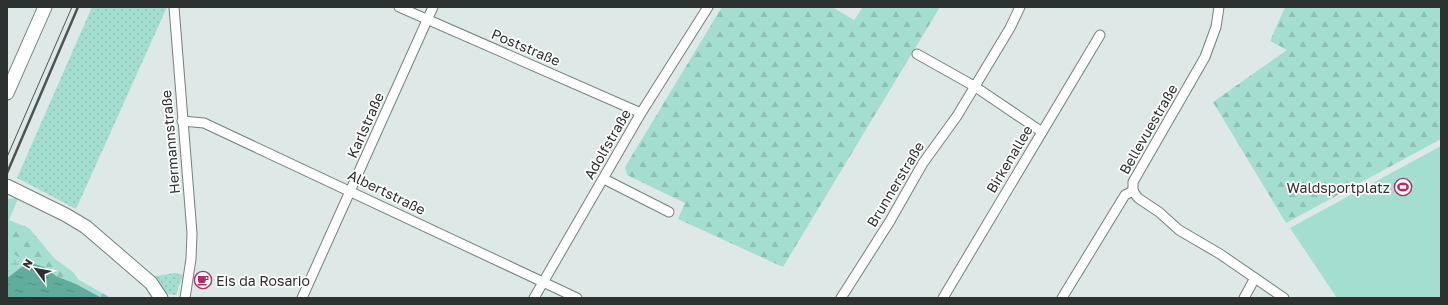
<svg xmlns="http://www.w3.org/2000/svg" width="1448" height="305" viewBox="0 0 1448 305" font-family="'Golos Text',sans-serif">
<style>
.grass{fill:url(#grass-dots)}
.forest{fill:url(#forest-firs)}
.wetland{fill:url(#wetland-marsh)}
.park{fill:#a4ded1}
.water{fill:url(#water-ripples)}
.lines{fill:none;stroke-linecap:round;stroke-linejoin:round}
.street-casing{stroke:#76807d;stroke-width:11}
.secondary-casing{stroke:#76807d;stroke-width:15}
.street{stroke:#fff;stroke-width:9}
.secondary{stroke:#fff;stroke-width:13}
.tram{stroke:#4e5452;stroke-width:1}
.rail{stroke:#4e5452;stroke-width:2.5}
.labels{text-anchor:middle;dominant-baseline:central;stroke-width:3.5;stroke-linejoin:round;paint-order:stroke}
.street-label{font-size:14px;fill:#2d3130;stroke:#fff}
.poi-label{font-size:14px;fill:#2d3130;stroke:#fff;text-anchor:end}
</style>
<defs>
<pattern id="grass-dots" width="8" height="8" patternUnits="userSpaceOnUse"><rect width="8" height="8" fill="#a4ded1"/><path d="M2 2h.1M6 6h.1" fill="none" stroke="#8ebfb4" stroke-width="1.8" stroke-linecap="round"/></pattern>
<pattern id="forest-firs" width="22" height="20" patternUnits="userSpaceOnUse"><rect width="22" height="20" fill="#a4ded1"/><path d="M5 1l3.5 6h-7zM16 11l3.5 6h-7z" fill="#8ebfb4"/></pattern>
<pattern id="wetland-marsh" width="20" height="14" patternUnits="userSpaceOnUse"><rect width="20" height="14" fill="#a4ded1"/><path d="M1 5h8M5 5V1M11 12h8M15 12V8" fill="none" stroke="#8ebfb4"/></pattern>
<pattern id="water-ripples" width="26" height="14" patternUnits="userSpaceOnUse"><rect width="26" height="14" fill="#61ac9c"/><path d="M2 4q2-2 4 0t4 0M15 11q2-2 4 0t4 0" fill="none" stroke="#508d80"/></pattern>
</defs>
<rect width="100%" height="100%" fill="#dee8e6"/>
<g class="grass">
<polygon points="92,7 167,7 76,209 17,178"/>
<polygon points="175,273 183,275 176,295 168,294 151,277"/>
</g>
<g class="forest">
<polygon points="722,7 832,7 854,20 863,7 940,7 783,267 678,219 685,203 627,175 625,167"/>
<polygon points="1285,7 1441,7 1441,139 1286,223 1213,102 1287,50 1270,41"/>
<polygon points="16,198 18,199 9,220 29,228 54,258 73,272 79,280 111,298 102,298 76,284 56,276 44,267 28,262 13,254 7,258 7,199"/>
</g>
<polygon class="wetland" points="13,254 28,262 7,278 7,258"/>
<polygon class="park" points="1441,146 1441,298 1337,298 1290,228"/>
<polygon class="water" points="28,262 44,267 56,276 76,284 102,298 7,298 7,278"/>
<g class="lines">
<defs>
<g id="street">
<polyline points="174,7 192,233 191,259 185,298"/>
<polyline points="399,7 641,113"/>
<polyline points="917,54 974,86 1042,132"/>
<polyline points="182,121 204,123 577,298"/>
<polyline points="604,179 669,212"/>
<polyline points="1133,191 1133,182 1205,57 1216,27 1219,7"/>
<polyline points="1133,191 1138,198 1159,212 1179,230 1220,254 1284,298"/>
<polyline points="302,298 433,7"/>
<polyline points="534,298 641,113 708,7"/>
<polyline points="841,298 890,221 923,163 957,116 1010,28 1020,7"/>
<polyline points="943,298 1100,35"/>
<polyline points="1062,298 1125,195 1133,191"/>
<polyline points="1244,298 1255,278"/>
</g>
<g id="secondary">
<polyline points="7,93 45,7"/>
<polyline points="7,186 66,215 86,227 151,283 161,298"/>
</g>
</defs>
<use href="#street" class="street-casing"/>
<use href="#secondary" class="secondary-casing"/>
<use href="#street" class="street"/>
<use href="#secondary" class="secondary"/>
<polyline class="tram" points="7,157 72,7"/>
<polyline class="rail" points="7,173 78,7"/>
</g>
<defs>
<symbol id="stadium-ring" viewBox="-11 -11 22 22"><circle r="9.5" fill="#fff" stroke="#b32a67" stroke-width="1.5"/><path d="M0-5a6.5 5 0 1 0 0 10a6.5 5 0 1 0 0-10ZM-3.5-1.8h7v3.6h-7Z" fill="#b32a67"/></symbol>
<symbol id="cafe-ring" viewBox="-11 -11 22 22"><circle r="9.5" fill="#fff" stroke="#b32a67" stroke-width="1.5"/><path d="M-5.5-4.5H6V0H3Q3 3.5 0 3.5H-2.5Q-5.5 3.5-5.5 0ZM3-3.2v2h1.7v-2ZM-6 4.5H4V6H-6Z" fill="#b32a67"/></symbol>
</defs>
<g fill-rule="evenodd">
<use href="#stadium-ring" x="1393" y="177" width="20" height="20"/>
<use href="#cafe-ring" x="193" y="270" width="20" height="20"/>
</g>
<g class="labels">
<g class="street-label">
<text transform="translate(526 47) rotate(23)">Poststraße</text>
<text transform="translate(365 125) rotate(-66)">Karlstraße</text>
<text transform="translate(1148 129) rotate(-60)">Bellevuestraße</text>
<text transform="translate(170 142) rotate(-95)">Hermannstraße</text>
<text transform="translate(607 144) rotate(-60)">Adolfstraße</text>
<text transform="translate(1009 159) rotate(-59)">Birkenallee</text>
<text transform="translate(895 184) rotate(-59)">Brunnerstraße</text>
<text transform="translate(387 192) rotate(26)">Albertstraße</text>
</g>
<g class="poi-label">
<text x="1390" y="187">Waldsportplatz</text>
<text x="216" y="280" text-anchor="start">Eis da Rosario</text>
</g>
</g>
<rect width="1448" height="305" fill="none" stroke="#2d3130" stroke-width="16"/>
<g transform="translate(36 269) rotate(302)" stroke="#ffffff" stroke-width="3" paint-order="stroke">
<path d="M0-3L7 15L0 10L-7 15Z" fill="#2d3130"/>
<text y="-6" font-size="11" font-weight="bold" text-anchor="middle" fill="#2d3130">N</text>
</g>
</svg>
